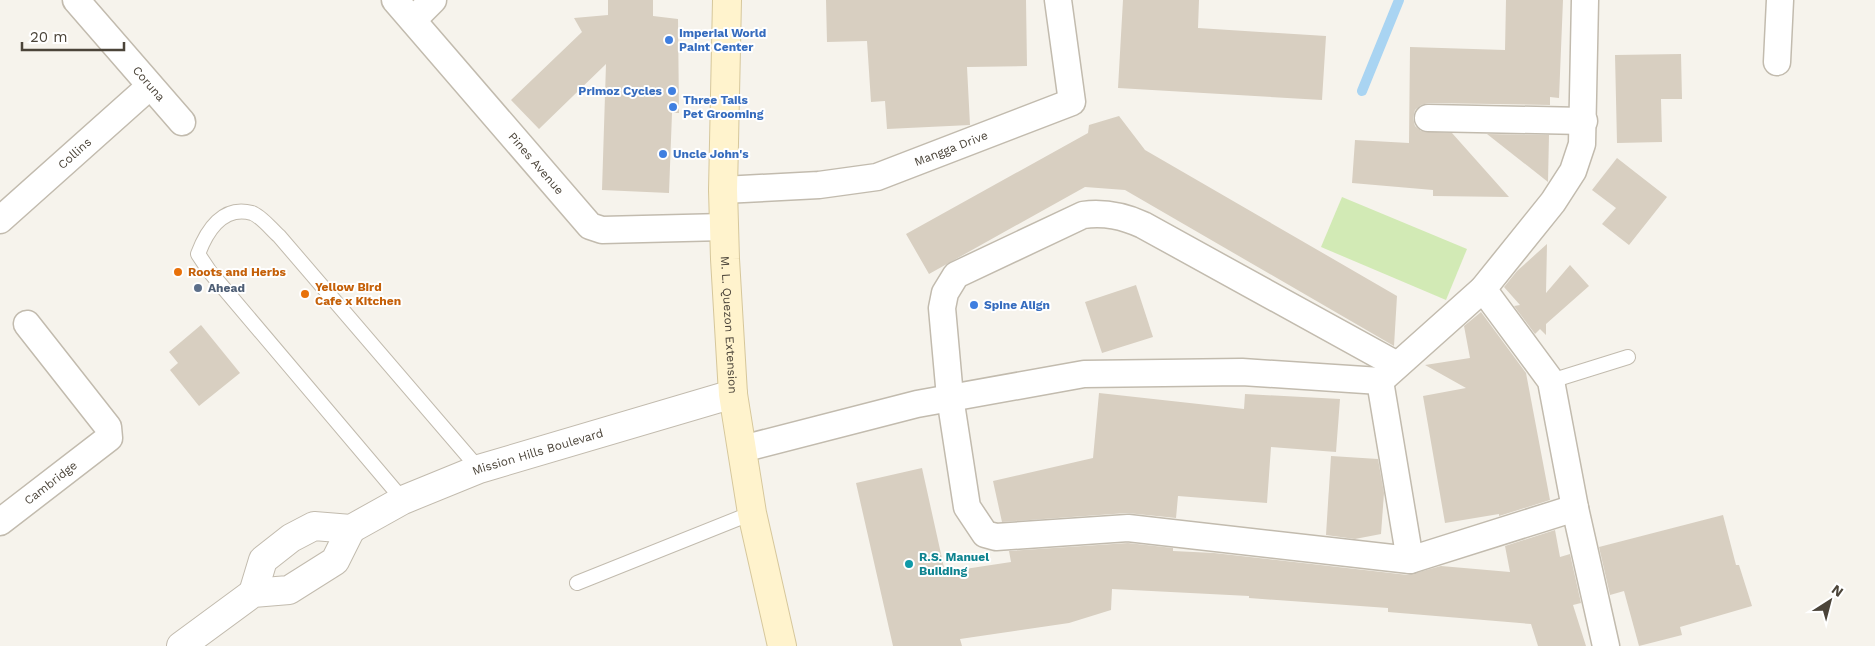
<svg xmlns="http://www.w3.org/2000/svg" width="1875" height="646" viewBox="0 0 1875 646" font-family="'Work Sans',sans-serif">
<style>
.green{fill:#d2eab5}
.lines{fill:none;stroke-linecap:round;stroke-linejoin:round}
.stream{stroke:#a9d4f2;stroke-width:10}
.building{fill:#d8cfc1}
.service-casing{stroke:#c2bbae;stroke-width:16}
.minor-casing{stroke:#c2bbae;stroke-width:29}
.tertiary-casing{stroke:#c2bbae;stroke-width:30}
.secondary-casing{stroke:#d6c79b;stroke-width:30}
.service{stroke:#fff;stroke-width:14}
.minor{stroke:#fff;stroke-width:26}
.tertiary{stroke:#fff;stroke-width:28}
.secondary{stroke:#fff3cd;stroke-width:28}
.shop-dot{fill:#3f7fe0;stroke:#fff;stroke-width:2}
.food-dot{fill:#e8710a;stroke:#fff;stroke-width:2}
.service-dot{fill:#5c6f8a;stroke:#fff;stroke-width:2}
.culture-dot{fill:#0f9aa8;stroke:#fff;stroke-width:2}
.labels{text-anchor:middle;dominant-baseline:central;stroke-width:4;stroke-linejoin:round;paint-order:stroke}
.shop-label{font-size:12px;font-weight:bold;fill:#366cbe;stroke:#fff;text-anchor:start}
.street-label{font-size:12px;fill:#4b4439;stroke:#fff}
.food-label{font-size:12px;font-weight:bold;fill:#c56008;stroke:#fff;text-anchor:start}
.service-label{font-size:12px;font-weight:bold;fill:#4e5e75;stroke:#fff;text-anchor:start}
.culture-label{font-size:12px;font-weight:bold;fill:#0d838f;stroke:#fff;text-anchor:start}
</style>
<rect width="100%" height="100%" fill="#f6f3ec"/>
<polygon class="green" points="1342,197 1467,249 1446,300 1321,247"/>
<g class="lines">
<polyline class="stream" points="1362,91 1399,0"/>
</g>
<g class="building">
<polygon points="608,0 653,0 653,16 678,19 679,113 672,113 669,193 602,190 606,64 539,129 511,100 582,32 574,18 608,15"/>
<polygon points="826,0 1026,0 1027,66 967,67 970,125 887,129 885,101 871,102 867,41 827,42"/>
<polygon points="1123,0 1199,0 1198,28 1326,36 1322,100 1118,88"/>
<polygon points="1506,0 1563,0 1559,98 1550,97 1550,105 1428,103 1421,105 1415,110 1413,118 1415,126 1421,131 1452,133 1509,197 1433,196 1433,190 1352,183 1355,140 1409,143 1410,47 1505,50"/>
<polygon points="1681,54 1682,99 1661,99 1662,142 1617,143 1615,55"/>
<polygon points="1119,116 1145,150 1397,296 1394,346 1125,190 1085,187 929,274 906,234 1088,133 1089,125"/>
<polygon points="1487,134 1549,135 1548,182"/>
<polygon points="1617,158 1667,197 1629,245 1602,224 1616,208 1592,190"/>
<polygon points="1547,244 1546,293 1570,265 1589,286 1546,324 1546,335 1540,329 1535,334 1514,306 1520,305 1504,287 1517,271"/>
<polygon points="1136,285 1153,337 1102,353 1085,302"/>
<polygon points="1481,312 1526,373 1550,500 1499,516 1499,514 1445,523 1423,396 1466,388 1425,365 1470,358 1464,326"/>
<polygon points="201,325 240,373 199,406 170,370 178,363 169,352"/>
<polygon points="1099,393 1244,409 1245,394 1340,399 1336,452 1271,447 1267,503 1178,496 1176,518 1127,513 1002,522 993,481 1093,458"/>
<polygon points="1331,456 1378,459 1384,493 1381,534 1355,539 1326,535"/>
<polygon points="922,468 945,572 1011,562 1009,551 1128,543 1173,548 1173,551 1214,553 1408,575 1441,566 1510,572 1505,546 1555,530 1560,557 1570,554 1581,603 1573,605 1586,646 1538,646 1531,624 1388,612 1388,608 1249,598 1249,596 1112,589 1111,610 1069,623 960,639 962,646 893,646 856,483"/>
<polygon points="1723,515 1736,565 1739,565 1752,606 1680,627 1682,635 1639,646 1624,591 1610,595 1599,547"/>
</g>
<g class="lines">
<defs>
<g id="service">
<polyline points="1551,381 1628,357"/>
<path d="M403,500L210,272L198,254C207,230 223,205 252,213C261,216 272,230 279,236L479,469"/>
<polyline points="577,583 752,513"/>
</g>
<g id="minor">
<path id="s1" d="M76,0L182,122"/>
<path id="s2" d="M395,0L590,226L602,230L724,227"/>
<polyline points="413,20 433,0"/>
<polyline points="1777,62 1780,0"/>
<polyline points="1428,118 1584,121"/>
<path id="s3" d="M723,190L819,185L877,177L1072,102L1058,0"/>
<path id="s4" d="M0,220L149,87"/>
<polyline points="1483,289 1551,381 1575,508 1606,646"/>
<path d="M1397,365L1143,225C1123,216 1105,212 1083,215L956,275L945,293L942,308L950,397L967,507L985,534L996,537L1128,528L1410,560L1575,508"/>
<polyline points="1380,381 1410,560"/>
<polyline points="742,449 917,404 1084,374 1242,372 1380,381 1483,289 1553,202 1573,171 1582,144 1585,0"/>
<path id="s5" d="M0,522L109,438L108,427L27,324"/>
</g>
<g id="tertiary">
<path id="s6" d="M253,593L263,560L291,538L314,526L351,529L403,500L479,469L733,394"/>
<polyline points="181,646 253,593 289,590 335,561 351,529"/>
</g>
<g id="secondary">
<path id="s7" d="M727,0L723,190L725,259L733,394L752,513L782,646"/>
</g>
</defs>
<use href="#service" class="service-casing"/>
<use href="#minor" class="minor-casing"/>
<use href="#tertiary" class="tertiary-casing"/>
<use href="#secondary" class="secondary-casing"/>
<use href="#service" class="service"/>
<use href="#minor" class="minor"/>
<use href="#tertiary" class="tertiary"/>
<use href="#secondary" class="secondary"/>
</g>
<g class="shop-dot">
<circle cx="669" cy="40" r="5"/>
<circle cx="672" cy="91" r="5"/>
<circle cx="673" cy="107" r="5"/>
<circle cx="663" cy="154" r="5"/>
<circle cx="974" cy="305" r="5"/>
</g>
<g class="food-dot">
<circle cx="178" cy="272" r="5"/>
<circle cx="305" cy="294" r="5"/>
</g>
<circle class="service-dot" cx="198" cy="288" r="5"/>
<circle class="culture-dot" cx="909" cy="564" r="5"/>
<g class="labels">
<g class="shop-label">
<text x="679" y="33">Imperial World<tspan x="679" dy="14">Paint Center</tspan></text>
<text x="662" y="91" text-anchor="end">Primoz Cycles</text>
<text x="683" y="100">Three Tails<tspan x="683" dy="14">Pet Grooming</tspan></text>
<text x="673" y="154">Uncle John's</text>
<text x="984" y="305">Spine Align</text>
</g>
<g class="street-label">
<text stroke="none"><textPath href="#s1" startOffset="111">Coruna</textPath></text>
<text stroke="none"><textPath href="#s3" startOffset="234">Mangga Drive</textPath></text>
<text stroke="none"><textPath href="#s4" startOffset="100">Collins</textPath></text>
<text stroke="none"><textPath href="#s2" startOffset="216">Pines Avenue</textPath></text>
<text stroke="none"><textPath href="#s7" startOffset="325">M. L. Quezon Extension</textPath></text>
<text stroke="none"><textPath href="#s6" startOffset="336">Mission Hills Boulevard</textPath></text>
<text stroke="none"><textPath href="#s5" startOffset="64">Cambridge</textPath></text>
</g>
<g class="food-label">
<text x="188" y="272">Roots and Herbs</text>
<text x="315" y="287">Yellow Bird<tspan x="315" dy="14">Cafe x Kitchen</tspan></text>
</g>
<g class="service-label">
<text x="208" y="288">Ahead</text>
</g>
<g class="culture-label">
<text x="919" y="557">R.S. Manuel<tspan x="919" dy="14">Building</tspan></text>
</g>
</g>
<g transform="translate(1830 601) rotate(36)" stroke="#ffffff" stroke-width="4" paint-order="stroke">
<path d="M0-4L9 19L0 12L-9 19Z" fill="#4b4439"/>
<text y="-8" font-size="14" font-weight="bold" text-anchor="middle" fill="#4b4439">N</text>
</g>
<path d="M22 42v8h102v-8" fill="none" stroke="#4b4439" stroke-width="2.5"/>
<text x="30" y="42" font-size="15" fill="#4b4439" stroke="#ffffff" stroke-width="4" paint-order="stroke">20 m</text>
</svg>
